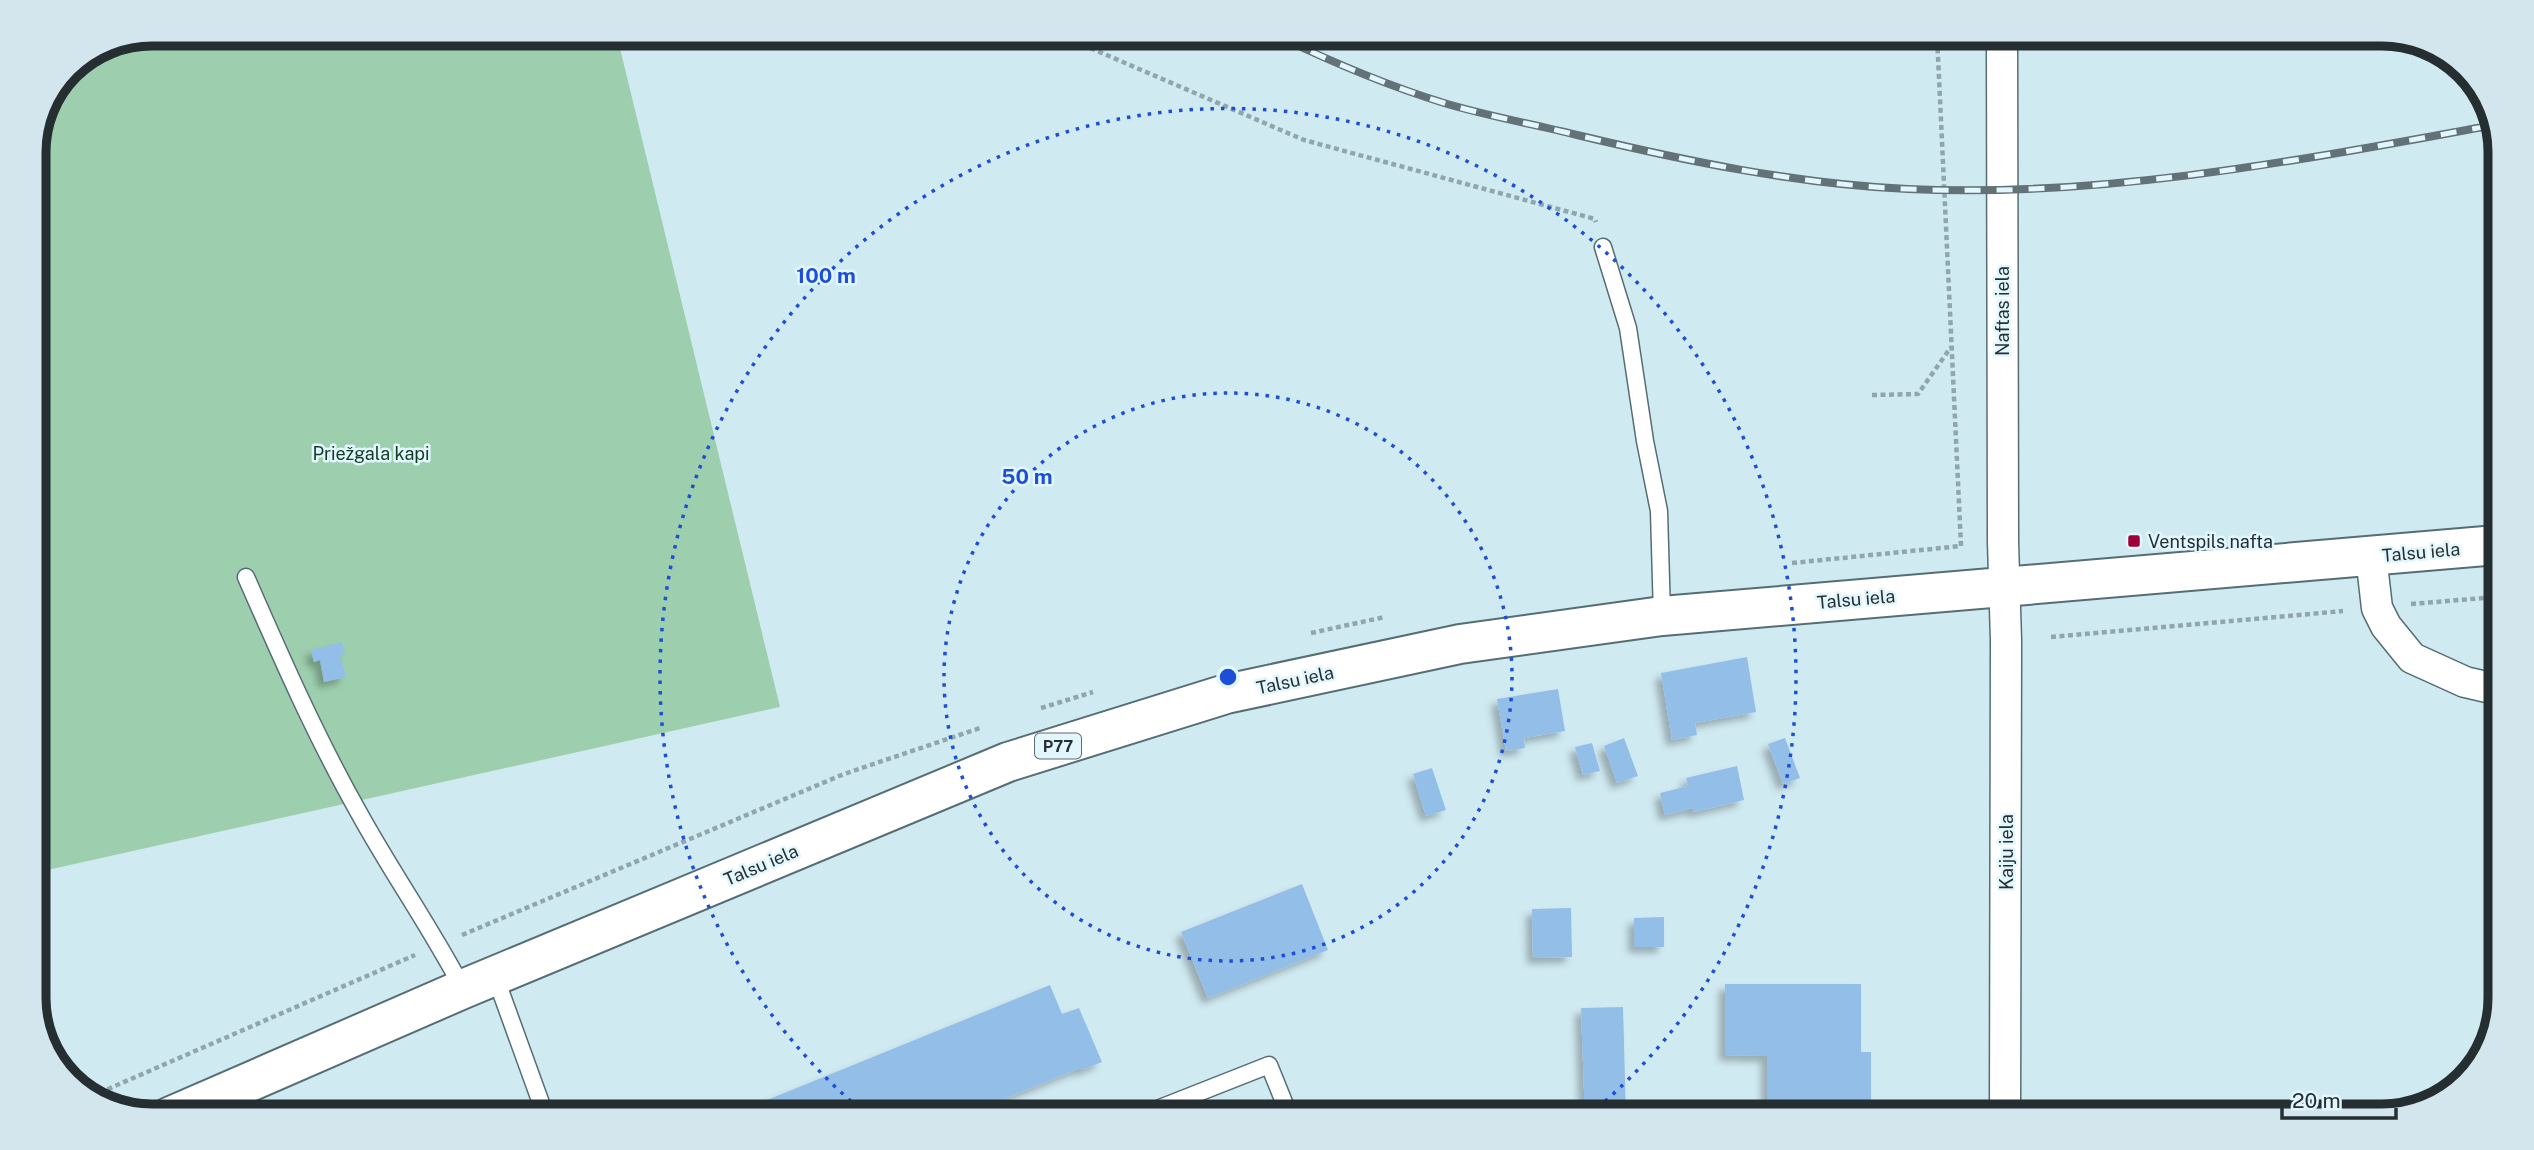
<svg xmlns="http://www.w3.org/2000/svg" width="2534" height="1150" viewBox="0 0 2534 1150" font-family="'Public Sans',sans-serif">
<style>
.green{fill:#9dcfae}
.forest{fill:#8ac09d}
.building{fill:#93bee8;filter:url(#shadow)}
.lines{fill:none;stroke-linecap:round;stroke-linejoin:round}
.lane-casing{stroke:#566d74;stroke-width:19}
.street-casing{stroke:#566d74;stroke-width:33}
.primary-casing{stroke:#566d74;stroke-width:42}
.path{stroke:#91a6ac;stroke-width:4.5;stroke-dasharray:5 3.5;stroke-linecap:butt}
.lane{stroke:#fff;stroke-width:16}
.street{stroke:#fff;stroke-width:30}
.primary{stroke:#fff;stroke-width:38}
.rail-casing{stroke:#627277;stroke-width:8}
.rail{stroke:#e2f6fd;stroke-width:5;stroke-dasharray:16;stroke-linecap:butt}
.ring{fill:none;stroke:#1d4ed8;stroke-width:3.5;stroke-dasharray:3.5 7}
.poi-dot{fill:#a00038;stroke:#e2f6fd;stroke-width:2.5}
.labels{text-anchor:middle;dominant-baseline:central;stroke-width:5;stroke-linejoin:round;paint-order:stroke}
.shield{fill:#e2f6fd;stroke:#5e6b6f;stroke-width:2}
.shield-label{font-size:16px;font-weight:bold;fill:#252f32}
.street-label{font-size:18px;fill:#252f32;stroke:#e2f6fd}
.park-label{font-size:18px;fill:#113c24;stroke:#e2f6fd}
.poi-label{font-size:18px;fill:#252f32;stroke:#e2f6fd;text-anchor:start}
.rim{fill:none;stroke:#252f32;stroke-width:9}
.centre{fill:#1d4ed8;stroke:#e2f6fd;stroke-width:3.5}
.ring-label{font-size:21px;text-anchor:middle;font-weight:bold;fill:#1d4ed8;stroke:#e2f6fd;stroke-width:5;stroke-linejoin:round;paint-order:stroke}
</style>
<defs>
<filter id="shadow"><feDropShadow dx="-6" dy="6" stdDeviation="3.5" flood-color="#0004"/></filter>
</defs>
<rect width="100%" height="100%" fill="#d0eaf2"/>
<polygon class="green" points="618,40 780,707 34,873 33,144 68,68 107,42"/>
<polygon class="forest" points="2124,34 2047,44 2046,35"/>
<g class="building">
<polygon points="342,642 345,654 340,655 346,677 324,682 320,660 314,662 311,650"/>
<polygon points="1747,657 1756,712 1695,723 1697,735 1672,740 1661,673"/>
<polygon points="1558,689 1565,731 1524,738 1525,748 1506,751 1497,699"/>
<polygon points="1624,738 1638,776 1617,783 1604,746"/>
<polygon points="1785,738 1800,778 1783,784 1768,744"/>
<polygon points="1592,743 1600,771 1583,775 1575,747"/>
<polygon points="1737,766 1744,800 1694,812 1693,808 1665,815 1660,793 1688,786 1686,778"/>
<polygon points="1432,768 1446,810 1426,816 1413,774"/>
<polygon points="1302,884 1328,950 1208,998 1181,932"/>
<polygon points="1571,908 1572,957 1533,958 1532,909"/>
<polygon points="1664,917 1664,947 1634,947 1634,918"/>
<polygon points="1725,984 1861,984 1861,1052 1871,1052 1871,1117 1746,1117 1746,1104 1767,1104 1767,1056 1725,1055"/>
<polygon points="1050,985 1062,1014 1079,1008 1102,1062 1082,1070 1080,1068 960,1117 725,1117"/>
<polygon points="1623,1007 1626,1117 1585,1117 1581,1008"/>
<polygon points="1228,1109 1232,1117 1209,1117"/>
</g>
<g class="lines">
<defs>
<g id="lane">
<polyline points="1603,247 1628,328 1645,441 1659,511 1662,616"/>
<path d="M246,577C281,657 316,737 359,813C392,873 431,928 463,989"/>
<polyline points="495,976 546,1117"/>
<polyline points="224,1093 235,1117"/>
<polyline points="1137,1117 1269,1065 1290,1117"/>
</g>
<g id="street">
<polyline points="2002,35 2003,542 2006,641 2005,1117"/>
<polyline points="2371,556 2377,608 2386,626 2412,658 2465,682 2495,689"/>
</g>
<polyline id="primary" points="169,1117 463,989 1008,762 1226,694 1460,644 1662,616 2497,545"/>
</defs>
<use href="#lane" class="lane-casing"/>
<use href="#street" class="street-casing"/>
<use href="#primary" class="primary-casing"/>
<g class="path">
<polyline points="1067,38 1304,140 1595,219 1596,222"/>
<polyline points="1872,395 1918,394 1951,347"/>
<polyline points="1792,563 1961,546 1937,35"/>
<polyline points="2411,604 2496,597"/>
<polyline points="1311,633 1385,617"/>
<polyline points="2051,637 2343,611"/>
<polyline points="1041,708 1093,692"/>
<polyline points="462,935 844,774 980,728"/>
<polyline points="92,1096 415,955"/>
</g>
<use href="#lane" class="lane"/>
<use href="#street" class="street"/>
<use href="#primary" class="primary"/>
<defs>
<path id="rail" d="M1282,38C1334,63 1389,86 1444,103C1487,116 1533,124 1577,135C1686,161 1796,184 1908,189C2105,198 2301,160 2494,125"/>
</defs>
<use href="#rail" class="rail-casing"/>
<use href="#rail" class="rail"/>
</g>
<g class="ring">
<circle cx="1228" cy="677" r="284"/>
<path d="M867 1115A568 568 0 1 1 1589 1115"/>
</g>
<rect class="poi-dot" x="2127" y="534" width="14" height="14" rx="3.5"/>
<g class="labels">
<rect class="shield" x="1035" y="733.5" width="46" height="25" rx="5"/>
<g class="shield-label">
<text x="1058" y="746">P77</text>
</g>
<g class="street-label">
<text transform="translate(2002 311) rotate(-90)">Naftas iela</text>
<text transform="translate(2421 552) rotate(-5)">Talsu iela</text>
<text transform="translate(1856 599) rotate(-5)">Talsu iela</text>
<text transform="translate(1295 680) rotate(-12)">Talsu iela</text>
<text transform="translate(2006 852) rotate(-90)">Kaiju iela</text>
<text transform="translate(761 865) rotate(-23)">Talsu iela</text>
</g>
<g class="park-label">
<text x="371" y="453">Priežgala kapi</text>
</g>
<g class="poi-label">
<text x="2148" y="541">Ventspils nafta</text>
</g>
</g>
<path d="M0 0H2534V1150H0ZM152 46H2382A106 106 0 0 1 2488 152V998A106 106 0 0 1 2382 1104H152A106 106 0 0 1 46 998V152A106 106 0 0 1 152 46Z" fill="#d3e6ed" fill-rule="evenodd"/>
<path class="rim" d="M152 46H2382A106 106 0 0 1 2488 152V998A106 106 0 0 1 2382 1104H152A106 106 0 0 1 46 998V152A106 106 0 0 1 152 46Z"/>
<circle cx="1228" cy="677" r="10" class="centre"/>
<g class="ring-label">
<text x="826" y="283">100 m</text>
<text x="1027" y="484">50 m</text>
</g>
<path d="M2282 1108v10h114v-10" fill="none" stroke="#252f32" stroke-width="3.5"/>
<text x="2292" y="1108" font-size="21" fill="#252f32" stroke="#e2f6fd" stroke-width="5" paint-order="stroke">20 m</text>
</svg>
